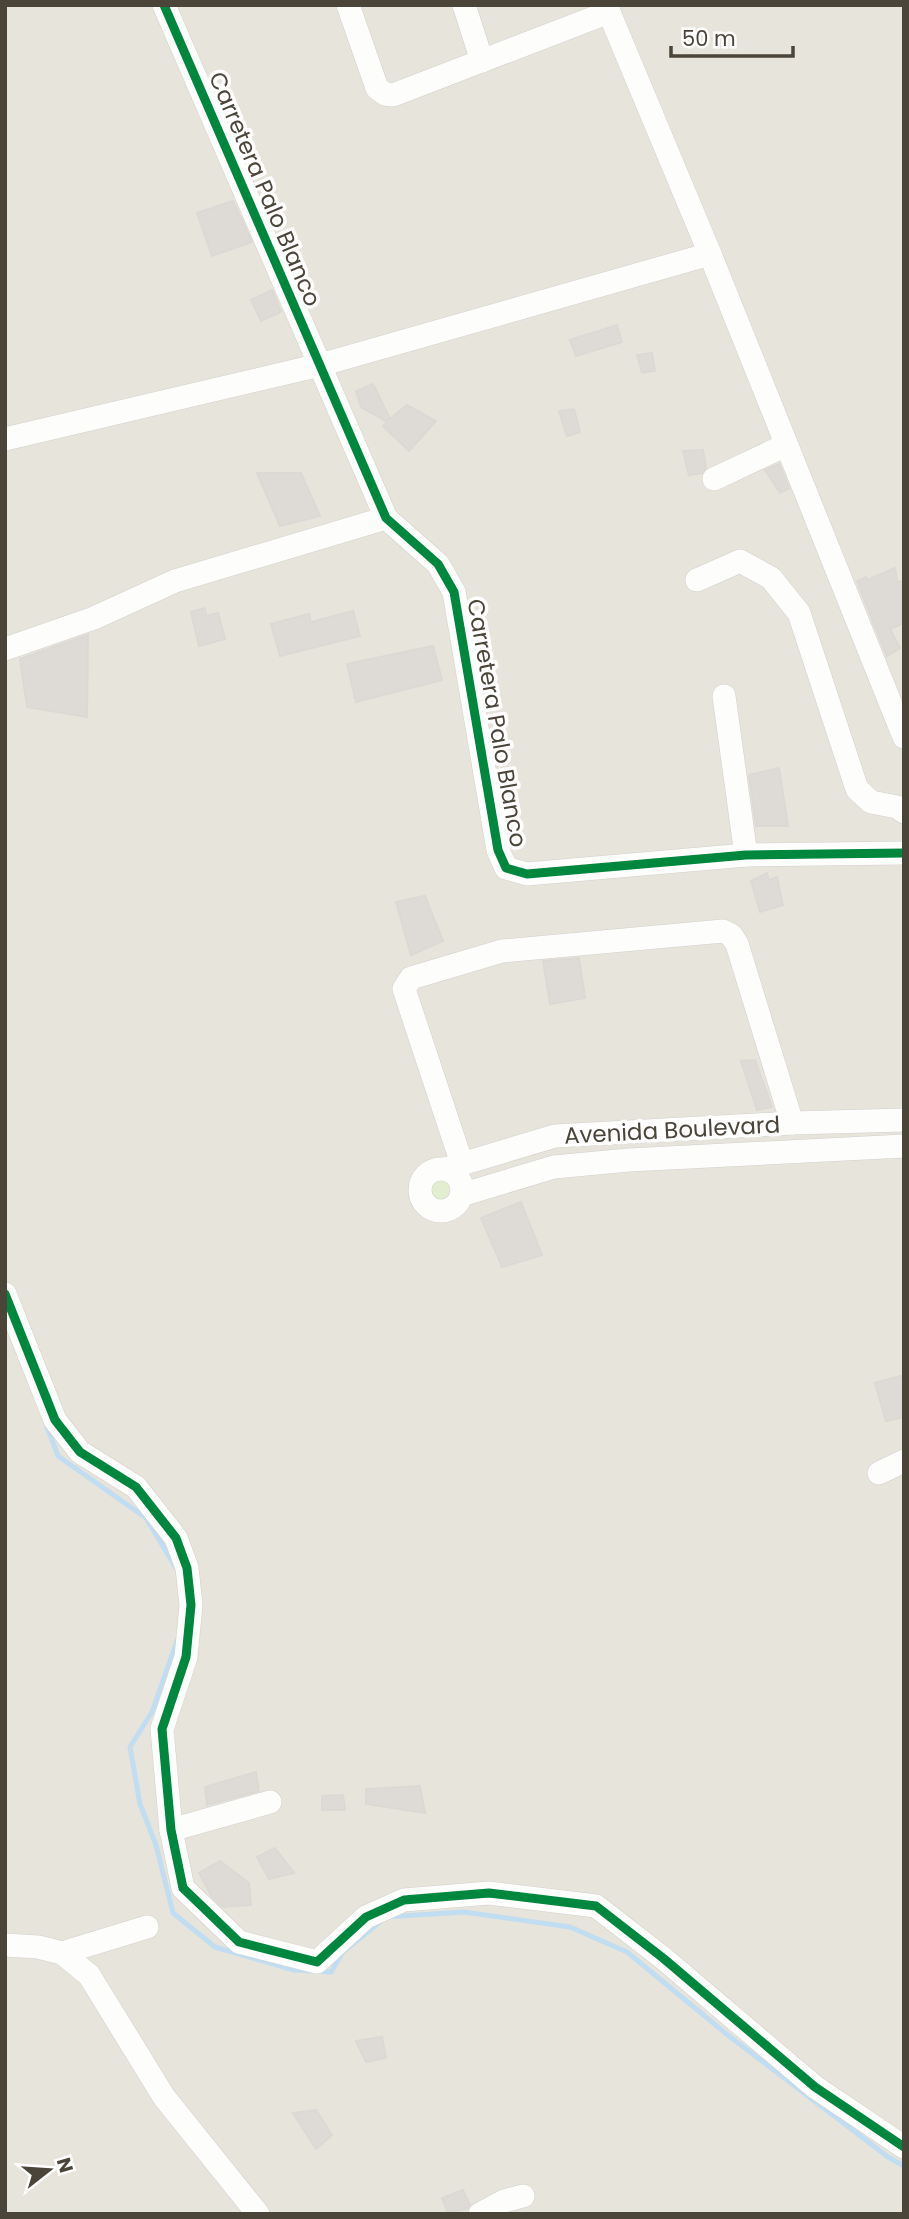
<svg xmlns="http://www.w3.org/2000/svg" width="909" height="2219" viewBox="0 0 909 2219" font-family="Poppins,sans-serif">
<style>
.residential{fill:#e7e4dc}
.green{fill:#e1eecf}
.lines{fill:none;stroke-linecap:round;stroke-linejoin:round}
.stream{stroke:#c0ddf1;stroke-width:5}
.building{fill:#dedbd6;stroke:#dcd9d4;stroke-width:2}
.minor-casing{stroke:#d2d0cb;stroke-width:24}
.minor{stroke:#fdfdfc;stroke-width:23}
.cycleway-casing{stroke:#fff;stroke-width:13}
.cycleway{stroke:#00873e;stroke-width:9}
.labels{text-anchor:middle;dominant-baseline:central;stroke-width:7;stroke-linejoin:round;paint-order:stroke}
.street-label{font-size:23px;fill:#4b4439;stroke:#fff}
</style>
<rect width="100%" height="100%" fill="#f4f2ee"/>
<rect class="residential" x="5" y="5" width="899" height="2209"/>
<circle class="green" cx="441" cy="1190" r="17"/>
<g class="lines">
<g class="stream">
<polyline points="46,1424 58,1456 146,1518 176,1568"/>
<polyline points="178,1638 152,1712 130,1747 140,1804 156,1845 173,1913 215,1947 294,1970 331,1972 343,1952 386,1917 464,1912 570,1927 627,1952 729,2036 888,2157 904,2166"/>
</g>
</g>
<g class="building">
<polygon points="233,201 252,242 212,256 197,213"/>
<polygon points="272,290 281,312 261,321 251,300"/>
<polygon points="617,325 622,342 576,356 570,340"/>
<polygon points="652,353 655,371 642,373 637,355"/>
<polygon points="373,384 390,419 407,405 436,421 409,451 383,426 387,422 361,407 356,391"/>
<polygon points="574,409 580,432 567,436 559,411"/>
<polygon points="703,450 706,468 702,473 689,475 683,451"/>
<polygon points="779,464 789,488 780,493 765,470"/>
<polygon points="257,473 301,473 320,516 280,526"/>
<polygon points="895,568 897,582 904,581 904,623 890,629 900,648 887,656 857,581 866,577 867,580"/>
<polygon points="205,608 206,616 218,613 225,639 199,646 191,612"/>
<polygon points="353,611 360,636 280,656 271,624 309,614 311,622"/>
<polygon points="88,635 87,717 27,707 20,659"/>
<polygon points="433,646 442,680 356,702 347,664"/>
<polygon points="779,768 788,826 756,826 749,775"/>
<polygon points="767,873 769,880 777,877 783,905 760,912 751,881"/>
<polygon points="425,896 443,941 411,955 396,902"/>
<polygon points="579,958 585,998 550,1004 543,961"/>
<polygon points="755,1060 772,1107 757,1110 741,1061"/>
<polygon points="521,1202 542,1255 502,1267 481,1218"/>
<polygon points="904,1375 904,1417 886,1421 875,1383"/>
<polygon points="256,1772 259,1791 207,1805 205,1787"/>
<polygon points="420,1786 425,1813 366,1804 366,1789"/>
<polygon points="343,1795 345,1810 322,1810 322,1796"/>
<polygon points="275,1848 294,1873 269,1879 257,1857"/>
<polygon points="220,1861 249,1883 251,1905 223,1907 212,1897 199,1873"/>
<polygon points="382,2037 386,2058 366,2062 356,2041"/>
<polygon points="316,2110 332,2135 316,2149 293,2113"/>
<polygon points="463,2190 470,2205 468,2208 448,2213 442,2198"/>
</g>
<g class="lines">
<defs>
<g id="minor">
<polyline points="164,5 386,518 438,564 454,592 498,850 506,868 527,874 746,855 904,853"/>
<polyline points="348,5 377,88 385,94 393,95 609,12"/>
<polyline points="464,5 482,61"/>
<polyline points="606,5 710,254 904,737"/>
<polyline points="5,439 320,365 710,254"/>
<polyline points="714,479 786,445"/>
<polyline points="697,580 740,561 771,578 799,613 857,789 871,802 897,807 904,812"/>
<polyline points="5,649 94,618 175,581 386,518"/>
<polyline points="724,696 746,855"/>
<polyline points="462,1164 404,989 411,978 502,951 723,931 731,935 737,944 792,1123"/>
<polyline points="445,1169 555,1136 792,1123 904,1120"/>
<circle cx="441" cy="1190" r="21"/>
<polyline points="461,1195 554,1167 629,1160 904,1146"/>
<polyline points="5,1294 55,1420 80,1452 136,1487 176,1538 187,1568 191,1605 186,1657 162,1729 171,1830 183,1888 239,1942 317,1962 366,1917 404,1900 489,1893 596,1906 663,1958 815,2087 904,2147"/>
<polyline points="879,1473 904,1461"/>
<polyline points="171,1830 270,1802"/>
<polyline points="5,1945 38,1947 62,1953 89,1975 164,2097 258,2214"/>
<polyline points="62,1953 147,1927"/>
<polyline points="480,2214 504,2201 523,2196"/>
</g>
</defs>
<use href="#minor" class="minor-casing"/>
<use href="#minor" class="minor"/>
<defs>
<g id="cycleway">
<polyline points="164,5 386,518 438,564 454,592 498,850 506,868 527,874 746,855 904,853"/>
<polyline points="5,1294 55,1420 80,1452 136,1487 176,1538 187,1568 191,1605 186,1657 162,1729 171,1830 183,1888 239,1942 317,1962 366,1917 404,1900 489,1893 596,1906 663,1958 815,2087 904,2147"/>
</g>
</defs>
<use href="#cycleway" class="cycleway-casing"/>
<use href="#cycleway" class="cycleway"/>
</g>
<g class="labels">
<g class="street-label">
<text transform="translate(265 189) rotate(67)">Carretera Palo Blanco</text>
<text transform="translate(497 723) rotate(80)">Carretera Palo Blanco</text>
<text transform="translate(672 1130) rotate(-3)">Avenida Boulevard</text>
</g>
</g>
<rect width="909" height="2219" fill="none" stroke="#4b4439" stroke-width="14"/>
<g transform="translate(49 2170) rotate(73)" stroke="#ffffff" stroke-width="5" paint-order="stroke">
<path d="M0-5L12 26L0 18L-12 26Z" fill="#4b4439"/>
<text y="-10" font-size="19" font-weight="bold" text-anchor="middle" fill="#4b4439">N</text>
</g>
<path d="M671 46v10h122v-10" fill="none" stroke="#4b4439" stroke-width="3.5"/>
<text x="682" y="46" font-size="21" fill="#4b4439" stroke="#ffffff" stroke-width="5" paint-order="stroke">50 m</text>
</svg>
